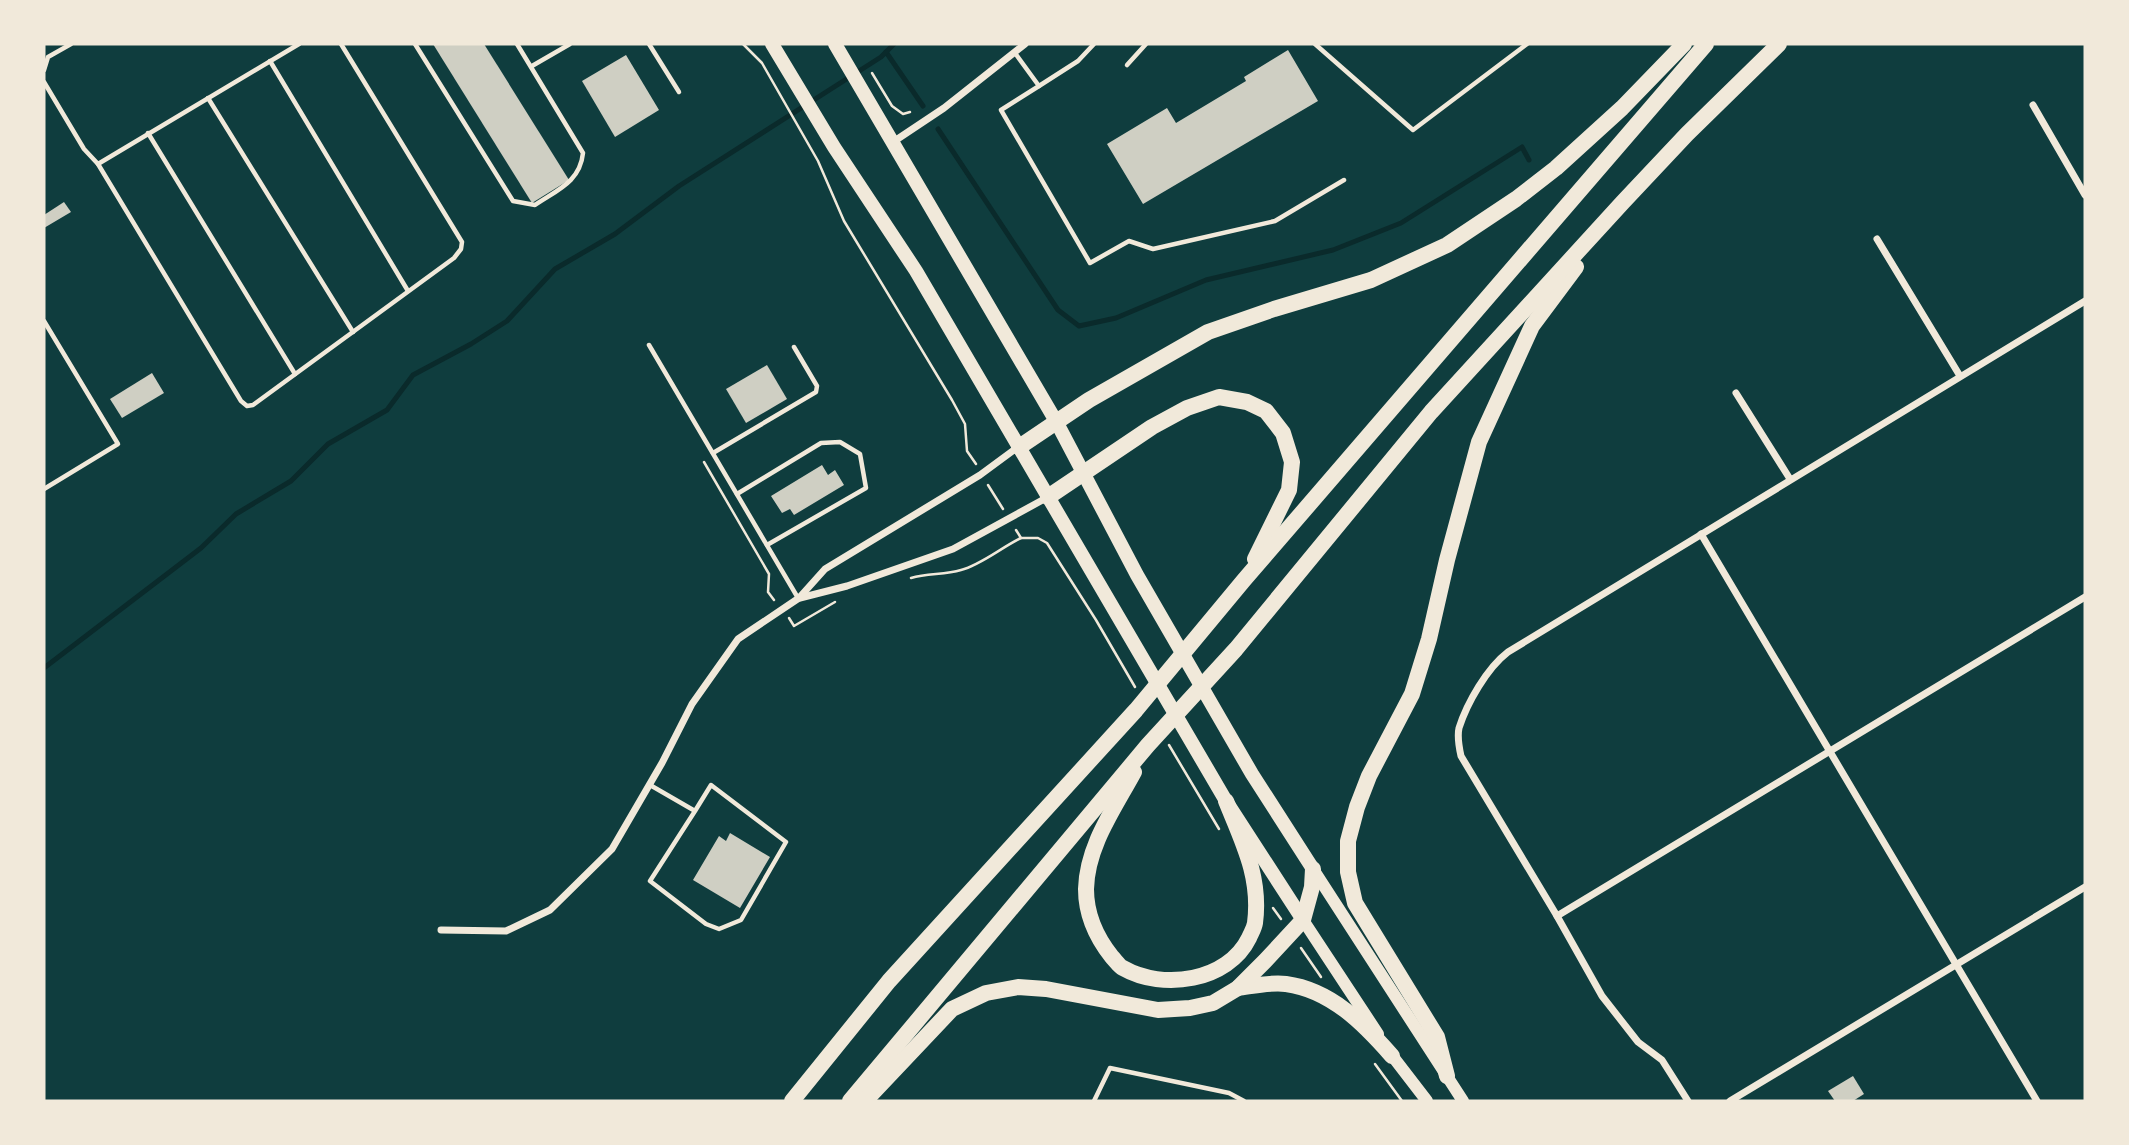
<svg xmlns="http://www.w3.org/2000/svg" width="2129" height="1145" viewBox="0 0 2129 1145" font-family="Quicksand,sans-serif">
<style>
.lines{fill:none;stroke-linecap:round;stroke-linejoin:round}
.stream{stroke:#0a2a2b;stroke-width:5}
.building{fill:#cfcfc3}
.path{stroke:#f1e9da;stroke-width:2.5}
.service{stroke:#f1e9da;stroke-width:4.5}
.minor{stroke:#f1e9da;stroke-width:7}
.secondary{stroke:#f1e9da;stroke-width:12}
.primary{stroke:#f1e9da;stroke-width:14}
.motorway{stroke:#f1e9da;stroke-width:16}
</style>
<rect width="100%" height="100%" fill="#0f3d3e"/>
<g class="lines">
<g class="stream">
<polyline points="886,52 923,106"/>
<polyline points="938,129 1058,310 1079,326 1116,318 1206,280 1333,250 1401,223 1522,147 1529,160"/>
<polyline points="44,668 201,548 236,514 291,481 328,444 387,410 413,375 471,344 507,321 555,269 615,234 679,186 881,57 894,44"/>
</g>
</g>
<g class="building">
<polygon points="433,44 484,44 569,180 532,203"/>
<polygon points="1288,50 1318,101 1143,204 1107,144 1167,108 1176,123 1246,81 1244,77"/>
<polygon points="626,55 659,110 615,137 582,81"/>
<polygon points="64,202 71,212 44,228 44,215"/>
<polygon points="767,365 787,399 746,423 726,389"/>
<polygon points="152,373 164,393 122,418 110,399"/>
<polygon points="822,465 828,475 835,470 844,485 794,515 790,509 782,513 771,496"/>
<polygon points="730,833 770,857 740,908 693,880 719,836 726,841"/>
<polygon points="1853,1076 1864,1094 1853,1101 1835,1101 1828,1091"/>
</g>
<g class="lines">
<g class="path">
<polyline points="743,44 762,63 818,161 844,221 952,400 965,424 967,451 976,464"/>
<polyline points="872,73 892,106 903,114 910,112"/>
<polyline points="704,462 769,574 768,592 774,600"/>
<polyline points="988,485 1003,509"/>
<polyline points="1016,530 1021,538 1038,538 1047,543 1096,620 1135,687"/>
<path d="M911,578C928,573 944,575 961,570C981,565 1002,547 1021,538"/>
<polyline points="789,618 794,626 835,602"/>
<polyline points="1169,745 1219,829"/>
<polyline points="1273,908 1281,919"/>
<polyline points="1301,948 1321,977"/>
<polyline points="1375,1064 1402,1101"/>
</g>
<g class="service">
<path d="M415,44L513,201L535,205C557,190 580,182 583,153L517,44"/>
<polyline points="649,44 679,92"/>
<polyline points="1315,44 1413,130 1527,44"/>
<polyline points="1015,53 1039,86 1001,110 1090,263 1129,241 1153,249 1275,221 1344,180"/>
<polyline points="270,61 408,291"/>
<polyline points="1127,65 1146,44"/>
<polyline points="532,66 570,44"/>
<polyline points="44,70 48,57 71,44"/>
<polyline points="44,82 84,149 98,164 299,44"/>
<polyline points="1039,86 1078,61 1094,44"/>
<polyline points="208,98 353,332"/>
<polyline points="148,133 295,374"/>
<polyline points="98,164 241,401 247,406 253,405 454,258 461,249 462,242 341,44"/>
<polyline points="44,321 118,444 44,489"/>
<polyline points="649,345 798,598"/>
<polyline points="713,453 816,392 817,386 794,347"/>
<polyline points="737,494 821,443 840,442 860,454 866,488 767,545"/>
<polyline points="650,785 695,811 711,785 786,842 741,920 719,929 706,924 650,881 695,811"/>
<polyline points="1094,1101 1110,1068 1229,1093 1244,1101"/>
</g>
<g class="minor">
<polyline points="2033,105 2085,195"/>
<polyline points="893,142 944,108 1025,44"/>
<polyline points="1877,239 1960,376"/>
<polyline points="1736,393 1790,479"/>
<polyline points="1701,534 2037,1101"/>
<polyline points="800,598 847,586 953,549 1048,497"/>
<polyline points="1557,916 2085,597"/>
<polyline points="441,930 506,931 550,910 612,849 662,763 692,704 738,639 799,598 825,569 980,475 1018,447"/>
<path d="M1688,1101L1662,1060L1638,1042L1602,996L1557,916L1461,756C1459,747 1457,737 1459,728C1467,703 1487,668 1508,652L2085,301"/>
<polyline points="1730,1101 2085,887"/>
</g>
<g class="secondary">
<polyline points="1313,869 1463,1101"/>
<polyline points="1303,920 1378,1034"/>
<polyline points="1387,1049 1427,1101"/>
</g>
<g class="primary">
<polyline points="772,44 834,147 916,271 1226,801 1303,920"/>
<polyline points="835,44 1057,423 1137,575 1252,774 1313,869"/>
</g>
<g class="motorway">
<polyline points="1019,447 1089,400 1208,332 1274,309 1371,280 1447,245 1516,199 1556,168 1622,108 1684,44"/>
<polyline points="1048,497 1152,427 1187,408 1219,397 1247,402 1266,411 1283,433 1292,462 1289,490 1255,559"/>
<path d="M1134,772C1114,809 1087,846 1086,889C1086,916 1096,937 1112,957C1116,961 1119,966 1123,968C1163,991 1228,981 1249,938C1251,933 1254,929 1255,923C1261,877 1243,843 1226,801"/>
<path d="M1238,988C1253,986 1270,982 1286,984C1331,990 1364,1024 1392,1056"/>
<polyline points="1447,1076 1437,1037 1355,903 1348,872 1348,841 1357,807 1369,776 1412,694 1429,639 1447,560 1479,442 1532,326 1576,267"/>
<polyline points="792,1101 889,981 1136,710 1244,580 1706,44"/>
<polyline points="850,1101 1148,745 1236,649 1431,412 1623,202 1687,134 1779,44"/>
<polyline points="865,1101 952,1009 986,993 1018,987 1046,989 1158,1010 1190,1008 1213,1003 1238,988 1265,961 1303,920 1312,887 1313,869"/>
</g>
</g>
<rect width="2129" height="1145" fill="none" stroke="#f1e9da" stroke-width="91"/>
</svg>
